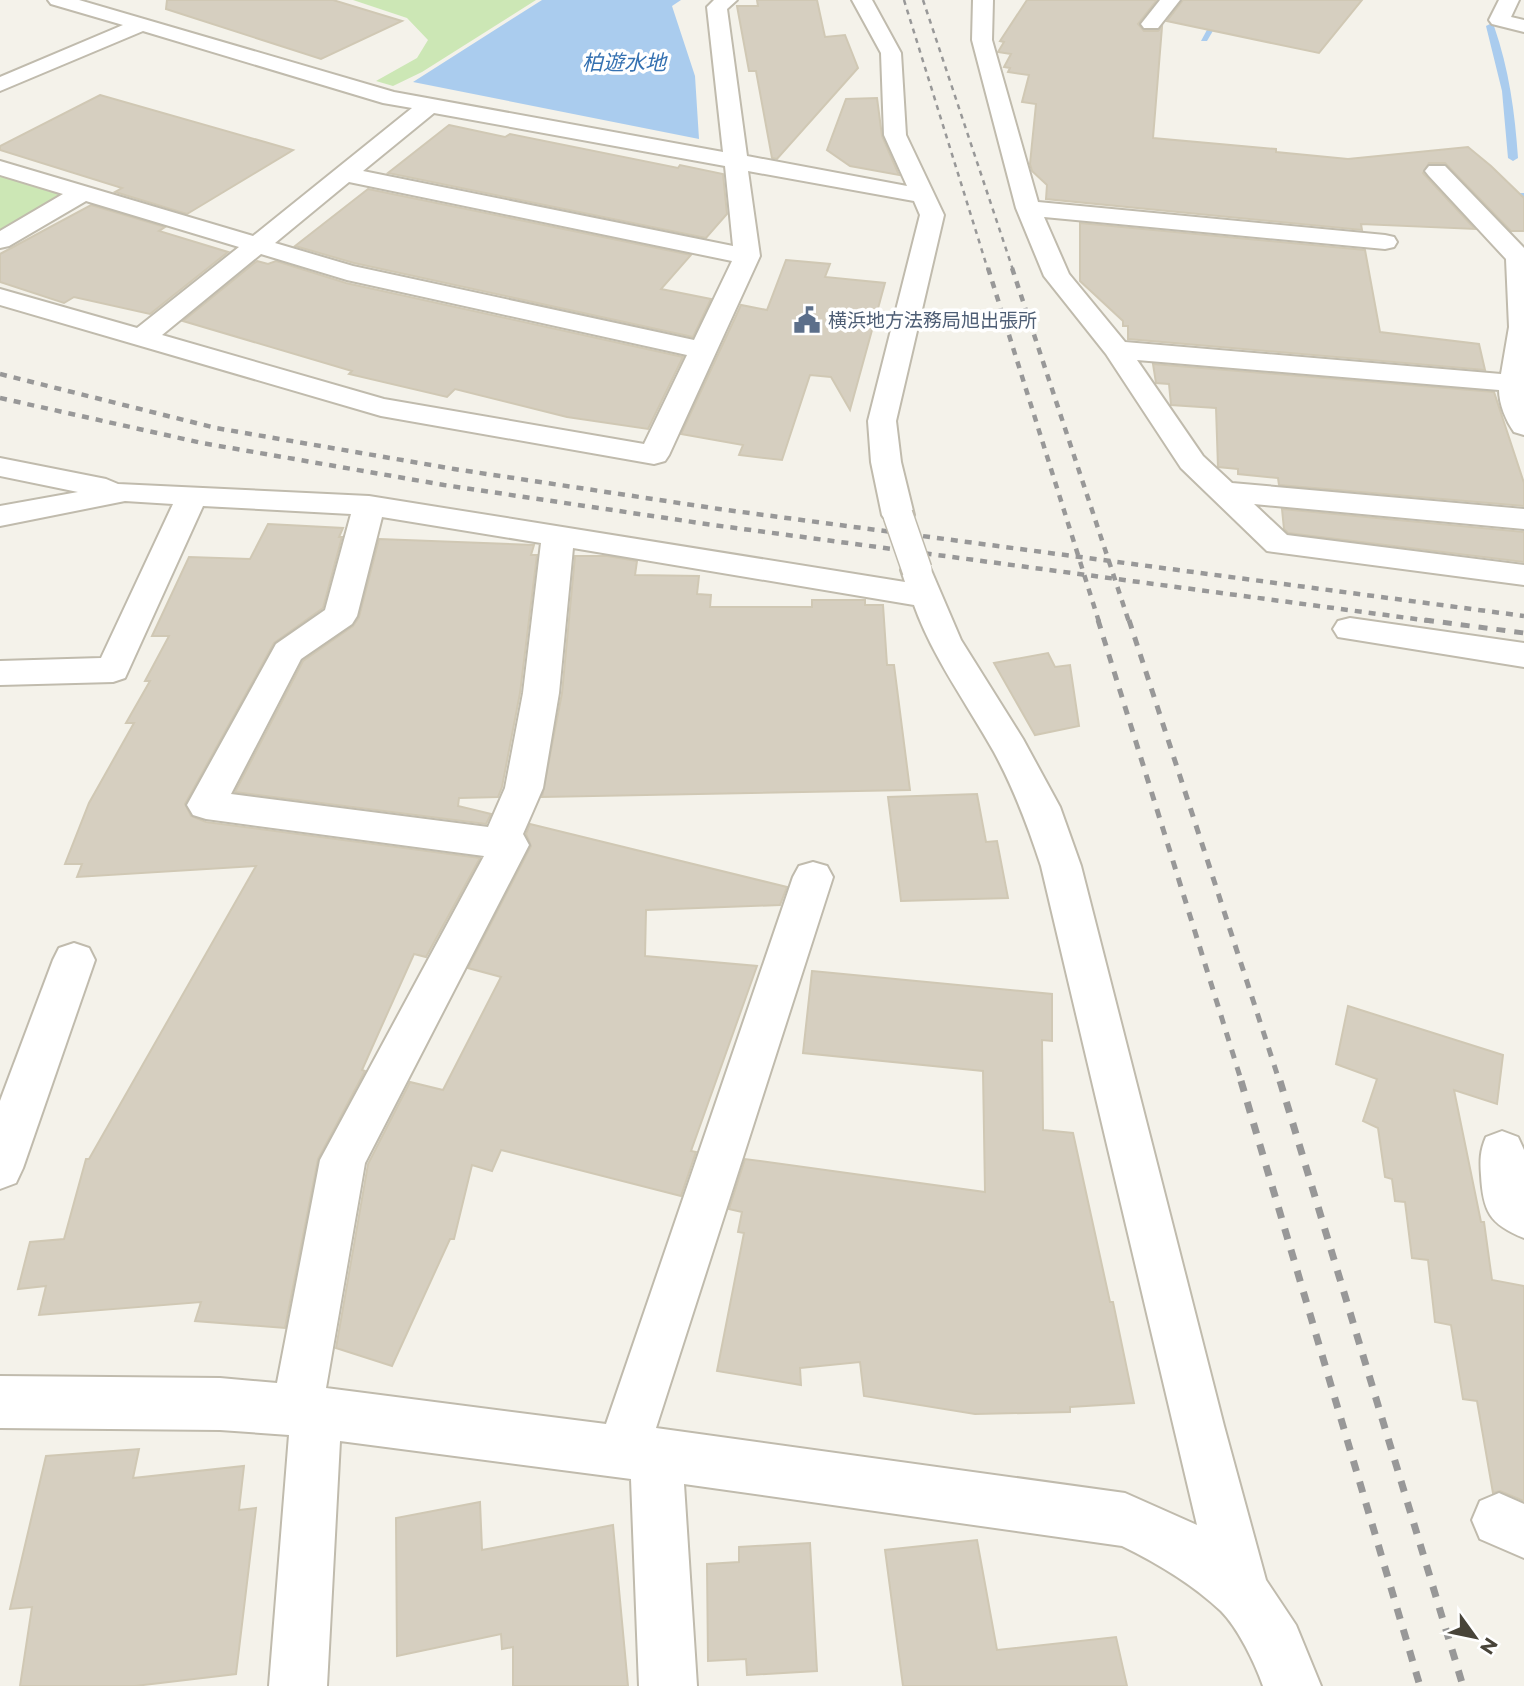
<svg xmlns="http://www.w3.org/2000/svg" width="1524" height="1686" viewBox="0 0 1524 1686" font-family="Montserrat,'Noto Sans JP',sans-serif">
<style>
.green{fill:#cce7b5}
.water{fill:#ace}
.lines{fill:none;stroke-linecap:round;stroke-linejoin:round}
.stream{fill:#ace;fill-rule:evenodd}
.building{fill:#d6cfc0;stroke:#d0c8b4;stroke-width:2}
.minor-casing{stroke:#c0bbad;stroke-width:4}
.minor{fill:#fff;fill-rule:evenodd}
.rail-far3{stroke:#989898;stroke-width:2.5;stroke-dasharray:5 5;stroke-linecap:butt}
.rail-far2{stroke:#989898;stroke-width:4.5;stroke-dasharray:7 7;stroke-linecap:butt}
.rail-far1{stroke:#989898;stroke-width:5;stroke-dasharray:9 9;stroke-linecap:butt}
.rail{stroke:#989898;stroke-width:7;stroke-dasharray:11 11;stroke-linecap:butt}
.minor-bridge-casing{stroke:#c0bbad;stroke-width:32;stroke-linecap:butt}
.minor-bridge{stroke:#fff;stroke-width:29}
.labels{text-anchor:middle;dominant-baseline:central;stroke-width:7;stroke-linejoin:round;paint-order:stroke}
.far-service-label{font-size:19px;fill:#4e5e75;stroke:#fff;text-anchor:start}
.far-water-label{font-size:21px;font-style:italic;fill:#3571b1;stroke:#fff}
</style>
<rect width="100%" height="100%" fill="#f4f2ea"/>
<g class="green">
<polygon points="353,0 536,0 422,72 393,86 376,81 417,58 428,40 407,18"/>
<polygon points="0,172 74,194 0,236"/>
</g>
<polygon class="water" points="542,0 681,0 672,6 695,76 699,139 413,82"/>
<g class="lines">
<g class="stream">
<polygon points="1223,0 1231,0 1207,41 1201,41"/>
<path d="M1490,24L1494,26C1509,69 1515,113 1518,158L1513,161L1508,158L1502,91L1486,26Z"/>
<polygon points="1519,193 1524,193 1524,200 1519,197"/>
</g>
</g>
<g class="building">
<polygon points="167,0 333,0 402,21 321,59 166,9"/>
<polygon points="757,0 817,0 825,37 845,35 858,68 777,159 772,158 756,71 749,71 737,6 758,6"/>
<polygon points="1027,0 1157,0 1138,24 1144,31 1158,31 1162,27 1153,138 1276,149 1276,152 1348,159 1468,147 1491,166 1524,198 1524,231 1511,231 1445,163 1429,163 1423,173 1475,229 1361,224 1362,230 1046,199 1047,185 1032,171 1030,164 1036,104 1022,102 1029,75 1008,72 1010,68 1004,67 1011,54 998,52 1004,42 1000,41"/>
<polygon points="1183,0 1362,0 1319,53 1167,21"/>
<polygon points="100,95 293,150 187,214 115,192 122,188 0,150 0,146"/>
<polygon points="877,98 882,136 899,175 850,166 827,150 846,99"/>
<polygon points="449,125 505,137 510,134 678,168 680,165 723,174 727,214 706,238 388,173"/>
<polygon points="368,189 691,255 661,289 711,299 693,337 354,263 295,246"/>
<polygon points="91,205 165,227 159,231 228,252 150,314 74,297 64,303 0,282 0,254"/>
<polygon points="1080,223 1365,250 1380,332 1479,344 1485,370 1128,339 1128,326 1123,326 1123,321 1080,281"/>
<polygon points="786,260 830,264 825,277 885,283 850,410 831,377 810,375 782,460 739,455 743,445 681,434 741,305 767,310"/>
<polygon points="257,261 268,264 276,261 346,283 683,357 648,429 567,417 455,389 447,397 349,374 352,371 183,321"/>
<polygon points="1153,364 1494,392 1524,483 1524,506 1279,485 1278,478 1238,474 1238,469 1218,467 1216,408 1171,405 1169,384 1156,383"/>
<polygon points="1282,509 1524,532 1524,562 1288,533 1284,529"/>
<polygon points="268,524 343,528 339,537 342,537 323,608 274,643 185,804 191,816 206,822 480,858 426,957 414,954 362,1070 365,1071 318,1159 285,1328 195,1321 201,1302 39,1315 46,1286 18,1289 30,1242 64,1239 86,1159 89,1159 256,866 77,877 82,864 65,864 89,803 134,723 126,723 150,681 145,681 169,636 152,636 189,557 250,559"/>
<polygon points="379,539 534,545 531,555 537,555 520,693 502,787 498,797 459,798 458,806 491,814 486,824 235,792 303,661 353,626 359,617"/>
<polygon points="575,556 607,556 637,561 635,575 699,576 697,594 711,595 710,607 812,607 812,600 865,600 865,605 883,605 887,665 894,665 910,790 542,797 562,693"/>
<polygon points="1048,653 1055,667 1070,665 1079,726 1035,735 994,663"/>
<polygon points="977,794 986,842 997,841 1008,898 901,901 888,797"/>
<polygon points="530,824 787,887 780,905 646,910 645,956 757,966 691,1151 696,1152 681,1196 501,1150 492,1171 472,1165 454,1239 450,1239 392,1366 336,1348 368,1164 410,1082 443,1090 501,977 468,968 531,846 526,834"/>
<polygon points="812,971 1052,994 1052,1041 1042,1040 1043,1130 1073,1133 1110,1302 1113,1302 1134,1403 1070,1407 1070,1412 975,1414 864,1396 860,1362 800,1368 801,1385 717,1371 744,1233 738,1232 742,1212 729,1209 745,1159 985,1192 983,1071 803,1053"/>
<polygon points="1348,1006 1503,1055 1497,1104 1454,1090 1481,1222 1484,1222 1492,1280 1524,1286 1524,1501 1500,1491 1493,1493 1477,1401 1463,1399 1451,1325 1435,1322 1428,1260 1412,1258 1405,1202 1395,1201 1392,1179 1385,1177 1378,1128 1363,1121 1377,1079 1336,1064"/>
<polygon points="139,1449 133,1478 244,1466 239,1510 256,1508 236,1674 135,1686 20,1686 32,1607 10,1609 46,1456"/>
<polygon points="480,1502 482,1550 613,1525 628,1686 513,1686 513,1647 502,1649 501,1634 397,1656 396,1518"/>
<polygon points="977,1540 997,1650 1116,1637 1127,1686 903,1686 885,1550"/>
<polygon points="810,1543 817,1671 747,1675 746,1659 708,1661 707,1564 739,1562 739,1547"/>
</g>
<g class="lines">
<defs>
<g id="minor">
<path d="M48,0H79L394,92L723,152L707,7L714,0H737L727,9L747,156L907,186L884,135L881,53L852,0H872L901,53L906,135L944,215L896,421L901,462L914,515L909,522L898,525L887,522L882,515L871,462L868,421L920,215L914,201L748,171L760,256L669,455L665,461L654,464L381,416L0,305V289L137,328L239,247L86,201L9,246L0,248V231L63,194L0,175V161L253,236L412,108L383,103L143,31L0,91V77L123,25L51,4ZM434,113L725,166L733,246L363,171ZM349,182L732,261L694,340L353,266L275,243ZM261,254L347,280L687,355L644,444L384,399L162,335Z"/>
<path d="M973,0H993L992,40L1038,202L1385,235L1394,237L1397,242L1394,247L1385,249L1044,217L1069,274L1125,342L1501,374L1509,327L1506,259L1429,176L1425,171L1429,166H1445L1524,248V435L1514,432C1506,421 1499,404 1499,390L1137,360L1203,456L1232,483L1524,509V529L1254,504L1287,535L1524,565V585L1267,551L1181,468L1106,354L1044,276L1016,208L972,40Z"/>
<polygon points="1160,0 1180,0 1158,28 1144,28 1141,24"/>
<polygon points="1499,0 1519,0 1511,17 1524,20 1524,32 1492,24 1489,20"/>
<path d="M0,458L106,479L118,484L369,496L905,582L901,570L906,563L917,560L928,563L961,640L1023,739L1060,807L1081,866L1224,1426L1266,1580L1296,1625L1321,1686H1263C1255,1663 1238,1628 1221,1611C1192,1584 1157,1563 1122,1546L684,1484L697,1686H639L631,1479L340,1441L327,1686H269L289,1435L220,1430L0,1428V1376L220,1378L277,1383L320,1160L484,856L206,819L193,815L187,805L276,644L325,610L351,514L203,506L125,678L113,682L0,685V661L101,658L173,504L125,501L0,526V506L78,492L0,476ZM382,517L541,543L523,693L505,788L488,827L231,794L301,659L352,624L357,616ZM573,548L914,605C933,658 966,702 994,752C1014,789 1028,826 1041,866L1197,1525L1125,1493L656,1428L833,877L827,866L813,862L799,866L793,877L606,1424L326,1388L365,1163L529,845L523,834L543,788L559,693Z"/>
<polygon points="1350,618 1524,643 1524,667 1338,637 1333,629 1338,621"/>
<polygon points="74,943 89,948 95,960 23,1168 16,1183 0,1189 0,1101 53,960 59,948"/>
<path d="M1502,1131L1518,1137L1524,1150V1238C1489,1224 1483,1211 1481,1175C1480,1160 1480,1151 1486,1137Z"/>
<polygon points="1499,1493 1524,1504 1524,1558 1480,1539 1472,1520 1480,1501"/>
</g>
</defs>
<use href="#minor" class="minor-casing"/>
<use href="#minor" class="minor"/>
<g class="rail-far3">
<polyline points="904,0 988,270"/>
<polyline points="923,0 1013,270"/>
</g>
<g class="rail-far2">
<polyline points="988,268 1099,622"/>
<polyline points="1012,268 1129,622"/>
<polyline points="0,374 216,428 454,469 719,509 1524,616"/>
<polyline points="0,398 202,443 444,485 713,525 1438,622"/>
</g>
<g class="rail-far1">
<polyline points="1098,620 1242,1083"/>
<polyline points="1129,620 1280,1083"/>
<polyline points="1425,620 1524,633"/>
</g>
<g class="rail">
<polyline points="1241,1081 1420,1686"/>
<polyline points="1280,1081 1463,1686"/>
</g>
<defs>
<polyline id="minor-bridge" points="898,515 917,570"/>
</defs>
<use href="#minor-bridge" class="minor-bridge-casing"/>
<use href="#minor-bridge" class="minor-bridge"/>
</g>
<defs>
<symbol id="civic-bare" viewBox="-9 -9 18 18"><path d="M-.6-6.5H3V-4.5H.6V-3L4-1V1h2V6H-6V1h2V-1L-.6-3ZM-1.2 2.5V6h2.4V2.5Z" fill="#5c6f8a" stroke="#fff" stroke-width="2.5" paint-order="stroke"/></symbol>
</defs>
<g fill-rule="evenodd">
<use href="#civic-bare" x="788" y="301" width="38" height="38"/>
</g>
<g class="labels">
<g class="far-service-label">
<text x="828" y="320">横浜地方法務局旭出張所</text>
</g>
<g class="far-water-label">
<text x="624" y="62">柏遊水地</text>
</g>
</g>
<g transform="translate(1475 1637) rotate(123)" stroke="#ffffff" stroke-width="5" paint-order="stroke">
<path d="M0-5L12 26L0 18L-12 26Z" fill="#484439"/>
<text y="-10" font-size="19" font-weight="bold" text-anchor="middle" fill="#484439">N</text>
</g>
</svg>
